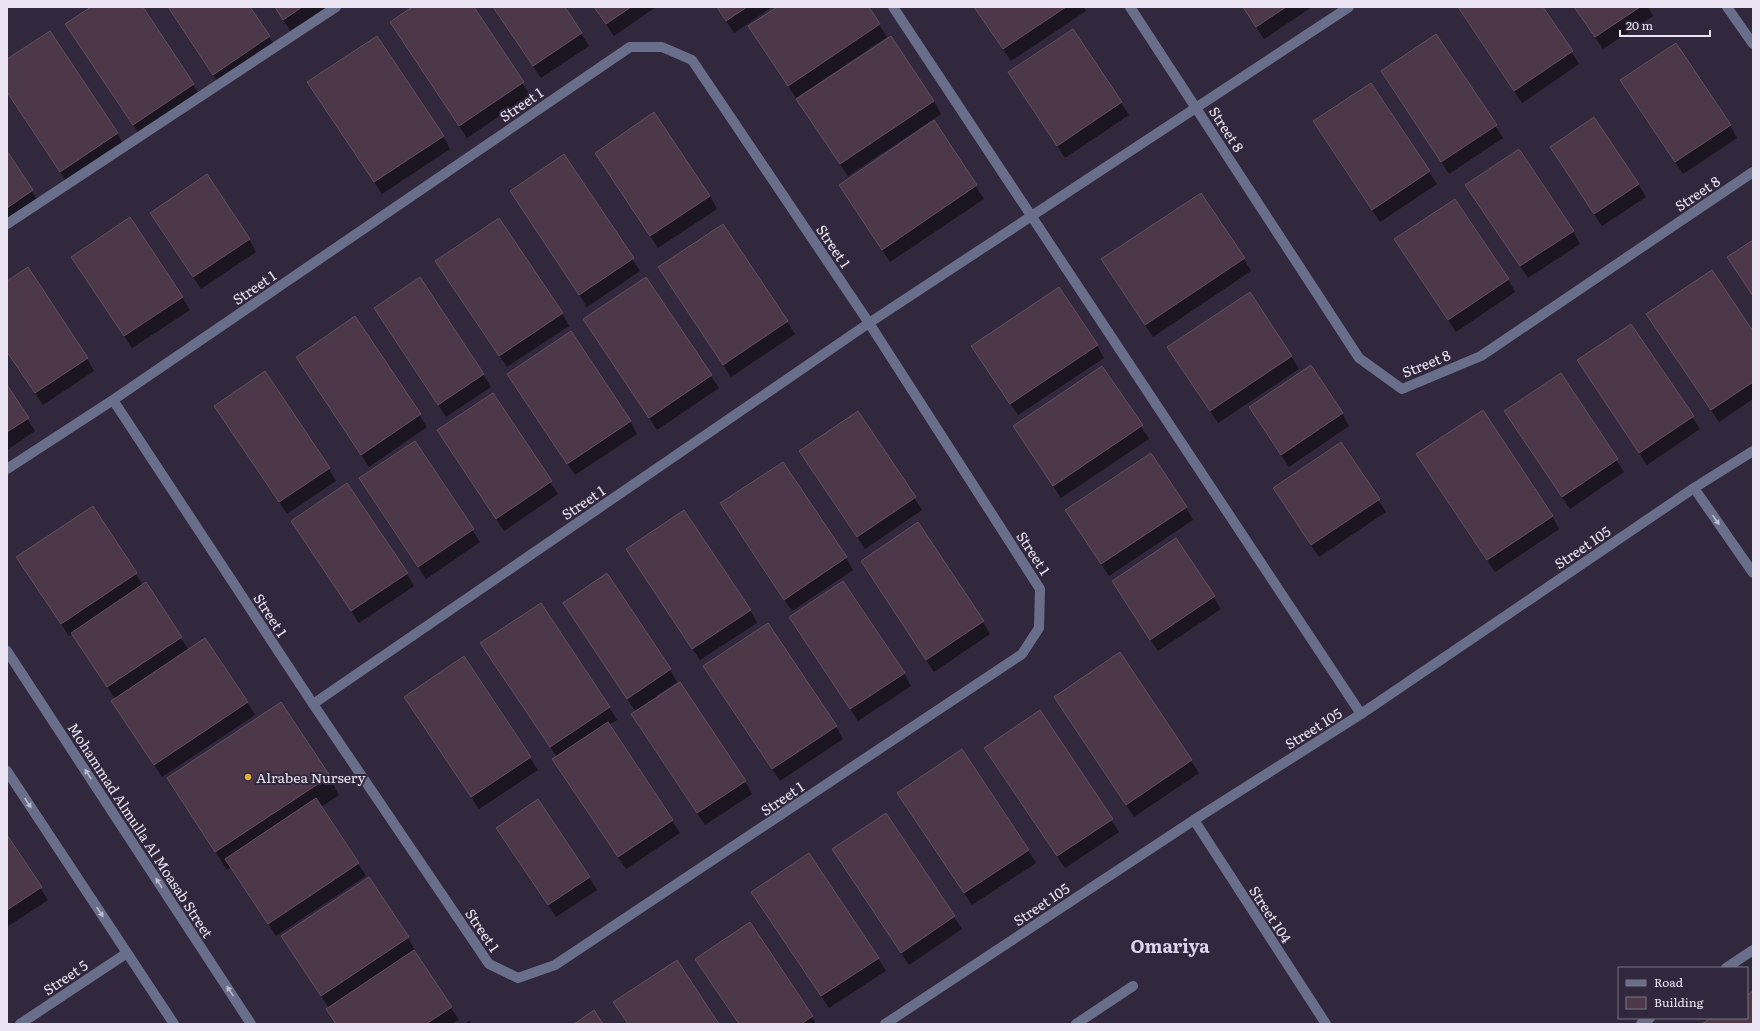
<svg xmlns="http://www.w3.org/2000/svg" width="1760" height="1031" viewBox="0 0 1760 1031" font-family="Literata,serif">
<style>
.shadow{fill:#0007}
.building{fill:#4c3849;stroke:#644e60}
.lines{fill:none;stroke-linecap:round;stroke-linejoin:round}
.minor{stroke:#696f8a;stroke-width:10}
.oneway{fill:#bebcce}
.poi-dot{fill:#e3ae35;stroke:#31283d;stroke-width:1.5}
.labels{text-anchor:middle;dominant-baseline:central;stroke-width:4;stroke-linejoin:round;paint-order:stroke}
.street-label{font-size:14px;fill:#ebe5f3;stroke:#31283d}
.poi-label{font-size:14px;fill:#ebe5f3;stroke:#31283d;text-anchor:start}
.district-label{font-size:18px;font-weight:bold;fill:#dfd4f0;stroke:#31283d}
</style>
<rect width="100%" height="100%" fill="#31283d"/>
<g class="shadow">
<polygon points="93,7 142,7 201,97 141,137 67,25"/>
<polygon points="168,7 249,7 277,49 221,87"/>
<polygon points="275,7 328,7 291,32"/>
<polygon points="414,7 472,7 530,95 467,138 391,23"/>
<polygon points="493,7 564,7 589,46 541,78"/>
<polygon points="594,7 656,7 614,36"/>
<polygon points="717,7 772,7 734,33"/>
<polygon points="779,7 868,7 887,37 796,98 757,39"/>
<polygon points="974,7 1084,7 1086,11 1011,61"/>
<polygon points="1243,7 1312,7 1264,39"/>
<polygon points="1458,7 1542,7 1579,64 1522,103"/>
<polygon points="1574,7 1648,7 1653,16 1603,49"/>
<polygon points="1072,30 1129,115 1065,158 1009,73"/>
<polygon points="1436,35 1503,138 1449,174 1382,71"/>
<polygon points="7,60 117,133 124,146 68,184 7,92"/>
<polygon points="1621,80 1730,125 1737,138 1683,174"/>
<polygon points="1371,84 1437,184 1380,222 1322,134"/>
<polygon points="316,95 443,136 450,149 382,194"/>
<polygon points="934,101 941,114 848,176 805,112"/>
<polygon points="934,122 984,199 890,262 840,185"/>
<polygon points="7,153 39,203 7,225"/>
<polygon points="596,153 710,196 717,209 658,248"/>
<polygon points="564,155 640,271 587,307 511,191"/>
<polygon points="1558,160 1638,184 1646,197 1602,226"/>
<polygon points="1474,198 1573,231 1580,244 1528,278"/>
<polygon points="159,225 249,239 256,252 201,289"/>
<polygon points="723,225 795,334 731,377 667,280"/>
<polygon points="1403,252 1508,279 1515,292 1456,332"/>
<polygon points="1244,259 1251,271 1153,337 1110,272"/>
<polygon points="80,269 182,297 190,310 132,348"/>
<polygon points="444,274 562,313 569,326 507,367"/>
<polygon points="646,278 719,388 657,430 592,332"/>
<polygon points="7,282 87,358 94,371 43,405 7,352"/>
<polygon points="375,308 483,374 491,387 446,417"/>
<polygon points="1648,314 1753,333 1753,399 1719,422"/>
<polygon points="355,318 427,427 369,467 297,357"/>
<polygon points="1631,325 1700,429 1647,465 1578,360"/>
<polygon points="1097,345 1104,358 1018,415 980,359"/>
<polygon points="1291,356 1299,369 1218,423 1176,360"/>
<polygon points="1102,367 1149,439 1061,498 1014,426"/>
<polygon points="1561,375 1624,472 1570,509 1513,424"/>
<polygon points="7,387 35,431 7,450"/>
<polygon points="516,387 630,421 637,434 575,475"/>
<polygon points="493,395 558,494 504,531 446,443"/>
<polygon points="858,412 922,510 865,549 800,451"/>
<polygon points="1342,413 1349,426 1289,467 1257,420"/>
<polygon points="223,418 329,469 336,481 287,514"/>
<polygon points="415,443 480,542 426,579 368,491"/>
<polygon points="1341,443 1386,512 1319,557 1281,501"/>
<polygon points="1417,455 1552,516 1559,529 1495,572"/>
<polygon points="721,504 846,558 853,570 792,611"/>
<polygon points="1186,507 1193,520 1109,576 1066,511"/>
<polygon points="92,508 143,585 189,650 247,702 255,715 162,777 120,714 115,699 73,634 69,636 25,570"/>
<polygon points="300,534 407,574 414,586 359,623"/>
<polygon points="1176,540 1221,609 1158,651 1113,582"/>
<polygon points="627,549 750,610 757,623 700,660"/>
<polygon points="862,562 983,622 990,634 934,672"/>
<polygon points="541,604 610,708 617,720 609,725 680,833 626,869 561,771 557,757 489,656"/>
<polygon points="571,615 670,670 677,682 656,696 745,781 752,794 705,825 639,727 632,715 636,712"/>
<polygon points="798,630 904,673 911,686 858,721"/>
<polygon points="1120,654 1199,773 1134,817 1055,697"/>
<polygon points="464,658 538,770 479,809 405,697"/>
<polygon points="704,667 836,726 843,739 780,781"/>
<polygon points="1040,712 1119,832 1065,868 993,761"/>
<polygon points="329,776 339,795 321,807 366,876 276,936 231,867 227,870 168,778"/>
<polygon points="898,793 1028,850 1036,863 972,905"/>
<polygon points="886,815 962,929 909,965 833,850"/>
<polygon points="7,837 48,900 7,927"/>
<polygon points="505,841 589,877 597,890 556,917"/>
<polygon points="368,878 408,938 415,950 414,951 459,1020 452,1024 336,1024 329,1008 290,949"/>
<polygon points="760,905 878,958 886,971 829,1008"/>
<polygon points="812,1017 816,1024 739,1024"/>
<polygon points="469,1021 472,1024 464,1024"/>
</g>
<g class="building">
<polygon points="91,7 143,7 194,84 133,125 65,24"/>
<polygon points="168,7 250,7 270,36 213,75"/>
<polygon points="275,7 302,7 283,20"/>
<polygon points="412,7 474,7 524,82 459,126 390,22"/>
<polygon points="493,7 565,7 582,33 533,66"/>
<polygon points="594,7 631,7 606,24"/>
<polygon points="717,7 747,7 726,21"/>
<polygon points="777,7 869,7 880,24 788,86 748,26"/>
<polygon points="974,7 1066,7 1003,49"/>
<polygon points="1243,7 1286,7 1256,27"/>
<polygon points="1458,7 1543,7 1573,51 1514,91"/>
<polygon points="1574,7 1640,7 1595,37"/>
<polygon points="1073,29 1122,102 1057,146 1008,72"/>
<polygon points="50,31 118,133 60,172 7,92 7,59"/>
<polygon points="1436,34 1497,125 1441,162 1381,71"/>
<polygon points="377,36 444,136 374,182 307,82"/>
<polygon points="891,36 934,101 840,164 796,99"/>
<polygon points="1676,43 1731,125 1675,162 1620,80"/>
<polygon points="1371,83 1430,171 1372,210 1313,121"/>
<polygon points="654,112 710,196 650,236 595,153"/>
<polygon points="1594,117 1639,184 1594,214 1550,147"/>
<polygon points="934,120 977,185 882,250 839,185"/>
<polygon points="1519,149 1574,231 1520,266 1465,185"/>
<polygon points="7,151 33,190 7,208"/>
<polygon points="564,154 634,258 579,295 510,191"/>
<polygon points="207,174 250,239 193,277 150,213"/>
<polygon points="1201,193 1245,258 1145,325 1101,259"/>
<polygon points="1455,199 1509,279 1448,320 1394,239"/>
<polygon points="130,217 183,297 124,336 71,257"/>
<polygon points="499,218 563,313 499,356 435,261"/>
<polygon points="723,224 788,321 723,365 658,267"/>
<polygon points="1753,240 1753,296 1727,257"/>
<polygon points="28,267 88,358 35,393 7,352 7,281"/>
<polygon points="1712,270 1753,331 1753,382 1711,410 1646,314"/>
<polygon points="420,277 484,374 438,405 374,308"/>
<polygon points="646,277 712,375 649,418 583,319"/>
<polygon points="1059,287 1098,345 1010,404 971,346"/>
<polygon points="1250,292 1292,356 1210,411 1167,347"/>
<polygon points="355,316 421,414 361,455 296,357"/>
<polygon points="1631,324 1694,416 1639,453 1577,360"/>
<polygon points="571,331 631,421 567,464 507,374"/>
<polygon points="1311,365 1343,413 1281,455 1249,407"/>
<polygon points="1102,366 1143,425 1053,486 1013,426"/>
<polygon points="265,371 330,468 279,502 214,406"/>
<polygon points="1561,373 1618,459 1562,497 1504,411"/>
<polygon points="7,385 29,418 7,432"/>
<polygon points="493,393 552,481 496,519 437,430"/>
<polygon points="1483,410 1553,516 1487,560 1416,454"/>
<polygon points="858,411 916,497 857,537 799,451"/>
<polygon points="415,441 474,529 418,567 359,478"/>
<polygon points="1341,442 1380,499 1311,545 1273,488"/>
<polygon points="1151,453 1187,507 1101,564 1065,510"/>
<polygon points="783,462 847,557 784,600 720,503"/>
<polygon points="347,483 408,573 351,611 291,521"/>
<polygon points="93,506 137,573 61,624 16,557"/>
<polygon points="684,510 751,610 692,649 626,549"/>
<polygon points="918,522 984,621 926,660 861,561"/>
<polygon points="1176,538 1215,596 1150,640 1112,581"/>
<polygon points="607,573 671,669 627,699 563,603"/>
<polygon points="843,581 905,673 850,709 789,617"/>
<polygon points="146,582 182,637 107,687 71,633"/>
<polygon points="541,603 610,707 550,747 480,643"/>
<polygon points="768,623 837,726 772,769 703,666"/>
<polygon points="205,638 248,702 154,765 111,701"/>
<polygon points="1120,652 1192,760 1126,805 1054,697"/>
<polygon points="464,656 531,757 471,797 404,697"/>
<polygon points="680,682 746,781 697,813 631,714"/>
<polygon points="281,702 330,776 215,852 167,778"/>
<polygon points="1040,710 1113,819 1057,856 984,748"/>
<polygon points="608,722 673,820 618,857 552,759"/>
<polygon points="962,749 1029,850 964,893 897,793"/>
<polygon points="316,798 359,863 268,924 225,859"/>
<polygon points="538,799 590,877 548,905 496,828"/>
<polygon points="886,813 955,916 901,953 832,849"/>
<polygon points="7,835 42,887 7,910"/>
<polygon points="809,853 879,958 821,996 751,892"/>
<polygon points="369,877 409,937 321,996 281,936"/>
<polygon points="750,922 813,1016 801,1024 739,1024 695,959"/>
<polygon points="414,950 452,1007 426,1024 336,1024 326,1009"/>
<polygon points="677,960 719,1024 628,1024 613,1002"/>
<polygon points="1753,991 1753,1024 1702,1024 1711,1018 1747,1018 1747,995"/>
<polygon points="594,1010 603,1024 574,1024"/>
</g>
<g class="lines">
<g class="minor">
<polyline points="893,7 1361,714"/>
<polyline points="1130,7 1359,358 1402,389 1481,356 1753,172"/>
<polyline points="1727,7 1753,44"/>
<polyline points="7,224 336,7"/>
<polyline points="7,469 113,400 630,47 662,47 692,60 869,323 1040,589 1039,628 1022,654 555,965 518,978 489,964 313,704 113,400"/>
<polyline points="1694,488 1753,573"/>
<polyline points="7,651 251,1024"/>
<polyline points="313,704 869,323 1349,7"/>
<polyline points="7,771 174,1024"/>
<polyline points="1194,820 1326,1024"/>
<polyline points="1726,968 1753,950"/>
<polyline points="20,1024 127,953"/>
<polyline points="885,1024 1194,820 1361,714 1694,488 1753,451"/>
<polyline points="1076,1024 1133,986"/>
<polyline points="1641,1024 1650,1018"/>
</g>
</g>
<defs><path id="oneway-solid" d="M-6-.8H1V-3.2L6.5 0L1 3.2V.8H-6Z"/></defs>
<g class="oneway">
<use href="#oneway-solid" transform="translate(1716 520) rotate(55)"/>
<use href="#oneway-solid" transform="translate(88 774) rotate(-123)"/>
<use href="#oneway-solid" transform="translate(28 803) rotate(57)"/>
<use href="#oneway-solid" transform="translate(159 883) rotate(-123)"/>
<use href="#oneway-solid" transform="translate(100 912) rotate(57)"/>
<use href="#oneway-solid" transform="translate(230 991) rotate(-123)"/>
</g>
<circle class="poi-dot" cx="248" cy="777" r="4"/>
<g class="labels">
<g class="street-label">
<text transform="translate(521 104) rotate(-34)">Street 1</text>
<text transform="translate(1227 129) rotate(57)">Street 8</text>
<text transform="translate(1697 193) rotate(-34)">Street 8</text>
<text transform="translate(834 246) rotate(56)">Street 1</text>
<text transform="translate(254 287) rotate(-34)">Street 1</text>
<text transform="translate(1426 363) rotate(-22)">Street 8</text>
<text transform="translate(583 502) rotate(-34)">Street 1</text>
<text transform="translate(1582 547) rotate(-34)">Street 105</text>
<text transform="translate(1034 553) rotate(57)">Street 1</text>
<text transform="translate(271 615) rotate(57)">Street 1</text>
<text transform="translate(1313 728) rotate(-32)">Street 105</text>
<text transform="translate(782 798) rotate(-34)">Street 1</text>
<text transform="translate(141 830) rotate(57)">Mohammad Almulla Al Moasab Street</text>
<text transform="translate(1041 904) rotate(-34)">Street 105</text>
<text transform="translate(1271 914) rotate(57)">Street 104</text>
<text transform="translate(483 930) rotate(56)">Street 1</text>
<text transform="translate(65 977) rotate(-34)">Street 5</text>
</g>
<g class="poi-label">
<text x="256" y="777">Alrabea Nursery</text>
</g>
<g class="district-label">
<text x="1170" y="945">Omariya</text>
</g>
</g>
<rect width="1760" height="1031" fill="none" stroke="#ebe5f3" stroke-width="16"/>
<rect x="1618" y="967" width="130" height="52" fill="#31283d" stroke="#7b7486"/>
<rect x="1626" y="980" width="20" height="6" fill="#696f8a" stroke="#7b7486"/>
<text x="1654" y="987" font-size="12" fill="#ebe5f3">Road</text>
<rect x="1626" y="997" width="20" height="12" fill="#4c3849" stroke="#7b7486"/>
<text x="1654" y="1007" font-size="12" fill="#ebe5f3">Building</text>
<path d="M1620 30v6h90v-6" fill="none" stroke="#ebe5f3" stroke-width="2"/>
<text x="1626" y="30" font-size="12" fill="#ebe5f3" stroke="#31283d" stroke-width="3" paint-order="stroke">20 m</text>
</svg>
